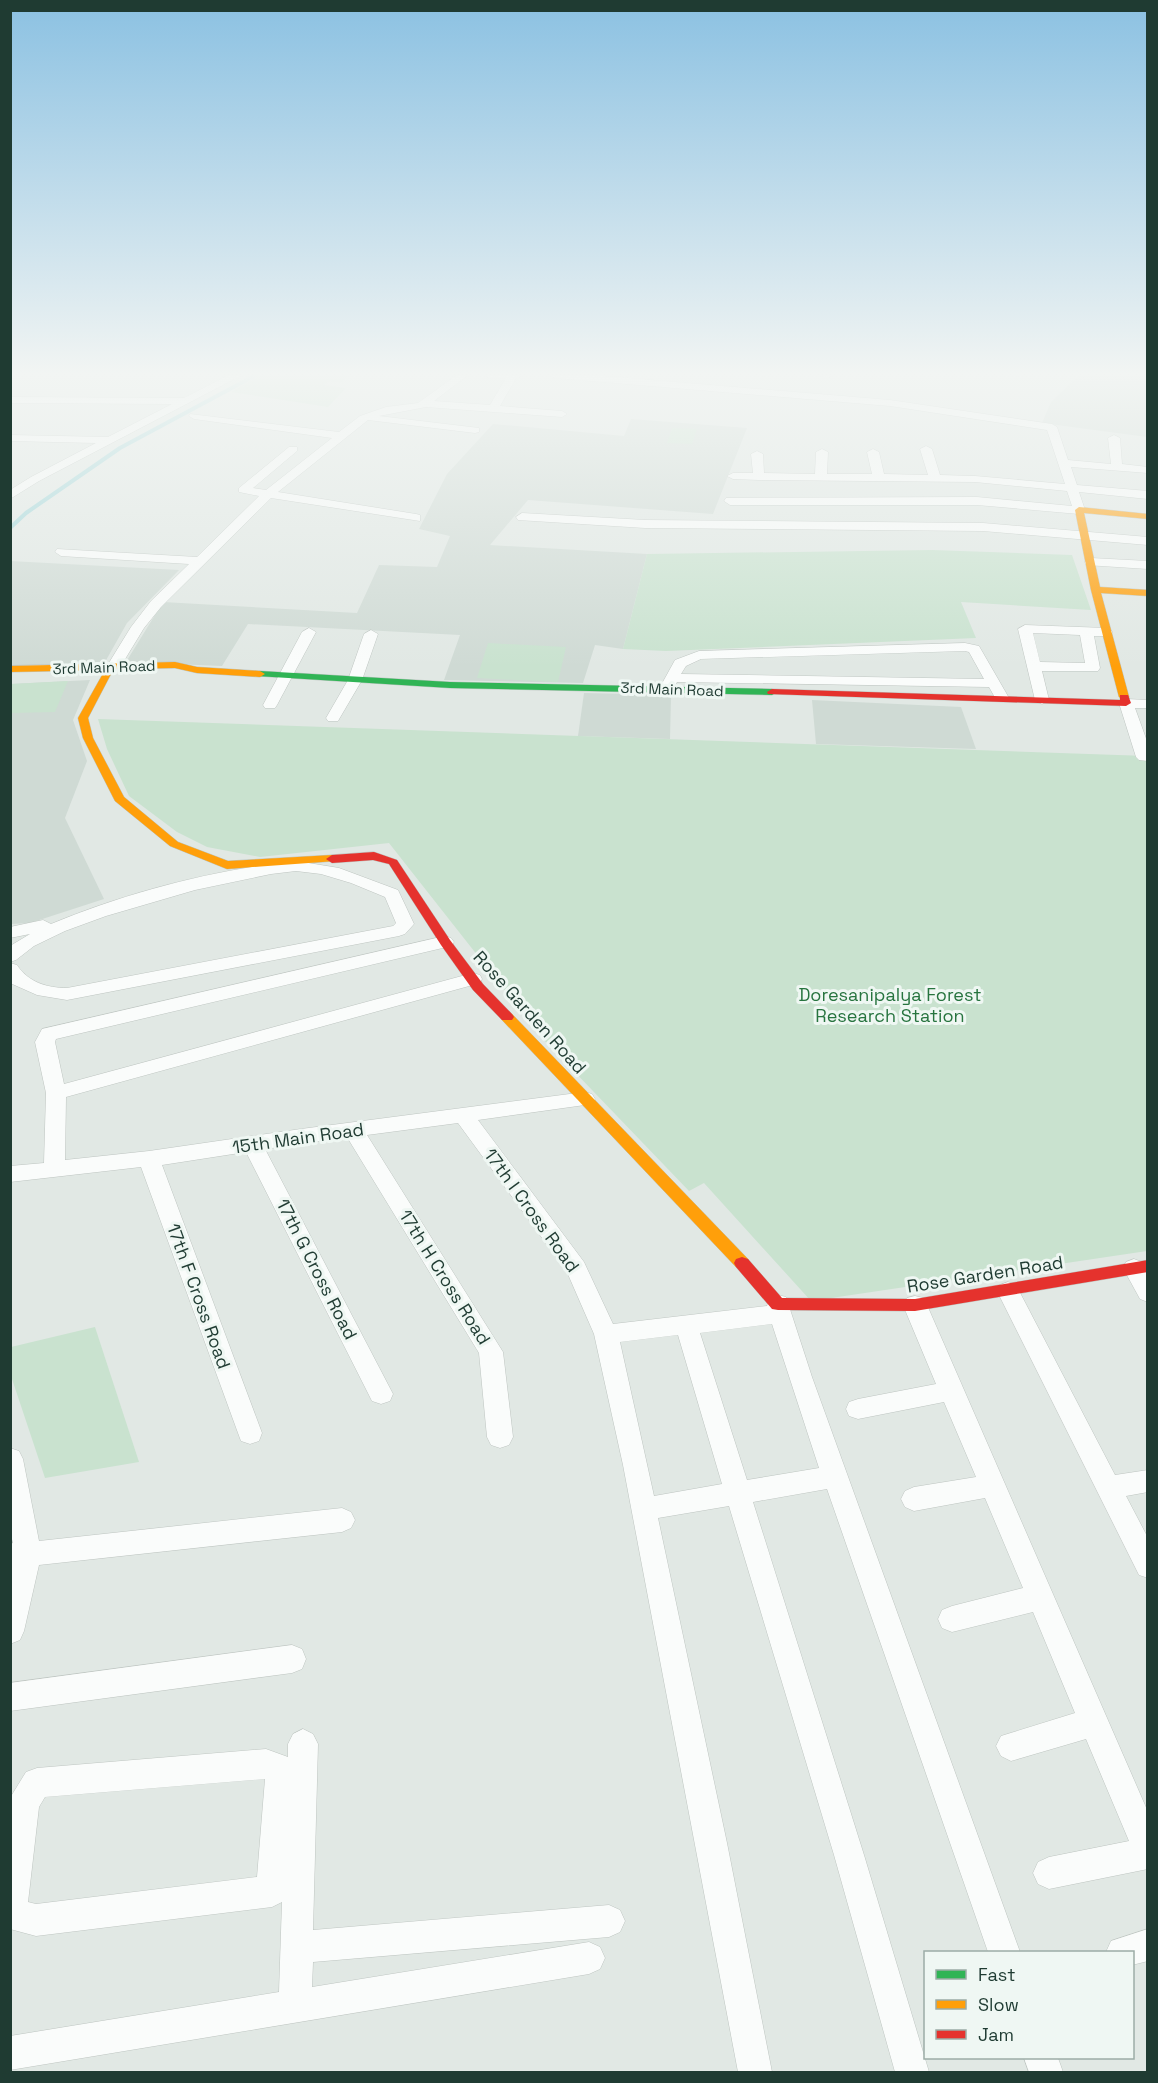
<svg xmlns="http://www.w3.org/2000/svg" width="1158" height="2083" viewBox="0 0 1158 2083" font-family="'Space Grotesk',sans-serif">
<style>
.built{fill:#cfdad4}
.green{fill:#c9e2cf}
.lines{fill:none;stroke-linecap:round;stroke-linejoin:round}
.stream{stroke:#9fd5d8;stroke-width:4}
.street-casing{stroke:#bec5c1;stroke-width:1}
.fast-casing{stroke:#bdc6c2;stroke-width:1}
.slow-casing{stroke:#bdc6c2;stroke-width:1}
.jam-casing{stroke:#bdc6c2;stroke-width:1}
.street{fill:#fafcfb;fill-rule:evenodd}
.fast{fill:#30b455;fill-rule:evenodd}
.slow{fill:#ff9f0a;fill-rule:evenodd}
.jam{fill:#e5322d;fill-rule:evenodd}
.labels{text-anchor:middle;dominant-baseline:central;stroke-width:6;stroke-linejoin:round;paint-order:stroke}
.far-street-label{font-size:15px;fill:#1f3b32;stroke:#eff7f3}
.park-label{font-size:18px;fill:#27743f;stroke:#eff7f3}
.street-label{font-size:18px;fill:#1f3b32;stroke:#eff7f3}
</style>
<rect width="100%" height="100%" fill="#e1e8e4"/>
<g class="built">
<polygon points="1079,375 1147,375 1147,437 1042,423 1051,402"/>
<polygon points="631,419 747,428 713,514 528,500 490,545 647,554 623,649 595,645 583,683 444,680 460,635 248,624 222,666 126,662 163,602 357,613 379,565 437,567 450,536 419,529 447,474 493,424 624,436"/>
<polygon points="10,561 179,570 127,623 105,662 11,666"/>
<polygon points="90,680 73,720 87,761 65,818 104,899 30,923 11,924 11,684"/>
<polygon points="584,693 671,695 670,739 578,736"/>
<polygon points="812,700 961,707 976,749 816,744"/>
</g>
<g class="green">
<polygon points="261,375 350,375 341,383 329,381 324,385 346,388 328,407 231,392"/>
<polygon points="672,428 697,429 692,444 667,443"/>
<polygon points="932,550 1072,555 1091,610 961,602 976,638 666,651 623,649 647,554"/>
<polygon points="488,643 566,647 558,682 477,678"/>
<polygon points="68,681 55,712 11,713 11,684"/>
<polygon points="98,719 1147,756 1147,1251 811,1301 704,1183 689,1191 544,1040 389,843 260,857 207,847 177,832 129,796 107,749"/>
<polygon points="95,1327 139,1462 45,1478 11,1376 11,1347"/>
</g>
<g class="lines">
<polyline class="stream" points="10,528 26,513 120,448 256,375"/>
<defs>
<g id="street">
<polygon points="229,375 242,375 39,481 10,499 10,490 31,477 96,443 10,441 10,435 108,437 172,404 10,403 10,397 184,398"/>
<polygon points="457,375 468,375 434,401 490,405 506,378 489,378 484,375 525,375 516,378 500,406 562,411 567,414 562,417 426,407 379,416 479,428 479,432 475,433 368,420 278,492 416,514 420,515 420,521 271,498 161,607 144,628 119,669 109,669 107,666 131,627 151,601 189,564 61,556 55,552 57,549 197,557 259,496 239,492 239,488 289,447 297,447 297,451 253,488 266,490 332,438 194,419 189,416 190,414 339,432 360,416 386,407 418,403"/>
<polygon points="550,375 591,375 890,400 1052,424 1057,427 1068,460 1111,464 1108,438 1114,435 1120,438 1122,464 1148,467 1148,473 1071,467 1077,485 1148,491 1148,499 1079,492 1085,510 1079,514 977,505 730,505 724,501 726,498 977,497 1072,506 1067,491 975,482 759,480 733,479 727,476 733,473 753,473 751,454 757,451 763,454 764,473 815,474 816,452 822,449 828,452 827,474 872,474 867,452 873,449 879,452 884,474 928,475 920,449 926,446 932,449 940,475 975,476 1065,484 1047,430 890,406 555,378"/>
<polygon points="821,375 835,375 826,378"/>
<polygon points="522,513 645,520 983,523 1148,537 1148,545 983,531 645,528 518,520 516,517"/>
<polygon points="1091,558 1148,561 1148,569 1086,565 1085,562"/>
<path d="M1025,625L1106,628L1113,632L1106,636H1094L1100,668L1098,671H1042L1049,700L1042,704L1035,700L1018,629ZM1033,633L1080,635L1085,663L1040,662Z"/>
<polygon points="309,628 316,632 277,705 275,708 265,708 263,705 302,632"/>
<polygon points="371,630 378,634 362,680 338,721 328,721 326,718 348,680 364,634"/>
<path d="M965,643L979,646L1009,698L1007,701H997L989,687L677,682L671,692H661L659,689L675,660L699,651ZM965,651L969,652L984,679L681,674L686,666L701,659Z"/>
<polygon points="1126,699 1148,700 1148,708 1135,708 1148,744 1148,761 1139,760 1136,757 1119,703"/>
<path d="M296,861L339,868L398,890L414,924L405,934L399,936L67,1000L37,995L10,983V963L17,965C28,982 47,988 67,988L393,926L396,923L385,897L351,883L321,874L296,871L271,874L195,890L106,916L65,931L34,946L16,960L10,962V946L30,934L10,938V927L43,920L51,924C128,892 213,870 296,861Z"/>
<path d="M445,936L451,938L454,942L451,946L56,1039L55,1042L64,1084L473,973L480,975L482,979L480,983L66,1097L65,1160L149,1151L301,1129L585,1092L592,1094L595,1099L592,1104L478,1120L584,1262L613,1324L767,1306L770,1297L778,1295L786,1297L812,1377L1020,1952H988L827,1489L753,1502L864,1855L929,2072H895L834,1855L729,1506L658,1518L727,1843L772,2072H738L623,1465L594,1334L567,1272L458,1123L367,1135L503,1352L513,1437L509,1445L500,1448L491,1445L487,1437L479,1353L347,1137L265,1149L393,1394L390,1401L381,1404L372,1401L246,1152L162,1165L262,1433L259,1441L250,1444L241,1441L238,1433L141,1167L10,1182V1166L44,1163L46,1093L35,1042L42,1029ZM772,1324L819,1468L747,1480L700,1333ZM678,1335L722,1484L654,1496L620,1342Z"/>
<polygon points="1134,1259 1142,1262 1148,1271 1148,1302 1140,1299 1123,1268 1126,1262"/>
<polygon points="1008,1282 1016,1285 1115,1475 1148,1470 1148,1492 1126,1496 1148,1538 1148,1578 1139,1575 997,1291 1000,1285"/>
<polygon points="915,1296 923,1298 927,1305 1148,1812 1148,1869 1049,1889 1038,1884 1033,1873 1038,1862 1049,1857 1129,1841 1086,1739 1011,1761 1001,1756 996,1746 1001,1736 1075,1713 1033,1612 952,1632 942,1628 938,1619 942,1610 952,1606 1023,1588 985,1498 914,1511 905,1507 901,1499 905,1491 914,1487 976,1477 944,1402 858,1419 849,1416 846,1409 849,1402 858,1399 936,1384 903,1305 907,1298"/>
<polygon points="10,1448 19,1451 23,1459 39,1541 342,1508 351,1512 355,1520 351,1528 342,1532 39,1565 24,1631 20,1640 10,1644 10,1544 13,1543 10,1531"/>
<polygon points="292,1645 302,1649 306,1659 302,1669 292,1673 10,1711 10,1683"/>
<path d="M303,1729L313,1734L318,1744L313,1930L609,1905L620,1910L625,1921L620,1932L609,1937L313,1962L312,1987L589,1942L600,1947L605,1958L600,1969L589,1974L10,2070V2036L279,1992L282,1902L272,1907L36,1936L10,1929V1798L26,1772L37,1768L266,1749L288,1757V1744L293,1734ZM265,1779L257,1877L36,1904L28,1902L39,1807L45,1797Z"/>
<polygon points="1148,1929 1148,1961 1132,1965 1132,1952 1106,1952 1111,1941"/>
<polygon points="1024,2058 1058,2058 1063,2072 1029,2072"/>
</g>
<polygon id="fast" points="260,671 450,682 772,689 777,692 772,695 450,688 256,676 255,674"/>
<g id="slow">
<polygon points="1079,507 1148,514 1148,519 1084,513 1100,587 1148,590 1148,596 1101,593 1129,697 1124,700 1119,697 1091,590 1075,510"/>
<polygon points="175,662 197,667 260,671 265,674 260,677 197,673 175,668 116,669 111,674 88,718 93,738 124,797 178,842 228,861 332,855 336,857 338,859 336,861 227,869 170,846 115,801 83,738 78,718 105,670 10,672 10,666"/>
<polygon points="507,1013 512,1014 748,1259 750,1263 748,1267 742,1269 736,1267 502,1020 500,1017 502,1014"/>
</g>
<g id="jam">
<polygon points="772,689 1120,700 1120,695 1128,695 1131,703 1126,706 768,694 767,692"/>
<polygon points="374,852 397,860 450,940 483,984 512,1014 514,1017 512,1020 502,1020 473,990 441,945 389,864 373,860 332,863 326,859 332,855"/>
<polygon points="742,1257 748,1259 782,1298 915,1299 1148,1260 1148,1272 915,1311 778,1310 772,1309 736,1267 734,1263 736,1259"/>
</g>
</defs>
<use href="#street" class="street-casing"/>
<use href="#fast" class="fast-casing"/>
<use href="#slow" class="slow-casing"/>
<use href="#jam" class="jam-casing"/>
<use href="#street" class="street"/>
<use href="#fast" class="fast"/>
<use href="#slow" class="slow"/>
<use href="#jam" class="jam"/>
</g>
<linearGradient id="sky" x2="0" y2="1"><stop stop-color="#8bc1e2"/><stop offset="0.56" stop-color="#f2f5f3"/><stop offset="1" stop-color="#f2f5f3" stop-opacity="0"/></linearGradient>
<rect width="1158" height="667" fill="url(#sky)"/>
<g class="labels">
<g class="far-street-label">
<text transform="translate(104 667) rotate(-2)">3rd Main Road</text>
<text transform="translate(672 689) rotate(2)">3rd Main Road</text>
</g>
<g class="park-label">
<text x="890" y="994">Doresanipalya Forest<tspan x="890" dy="21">Research Station</tspan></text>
</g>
<g class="street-label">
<text transform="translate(530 1012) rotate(48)">Rose Garden Road</text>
<text transform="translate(298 1138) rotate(-8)">15th Main Road</text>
<text transform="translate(532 1210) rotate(54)">17th I Cross Road</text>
<text transform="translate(317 1269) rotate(63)">17th G Cross Road</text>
<text transform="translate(985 1274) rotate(-9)">Rose Garden Road</text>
<text transform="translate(445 1277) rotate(58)">17th H Cross Road</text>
<text transform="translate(199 1296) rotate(70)">17th F Cross Road</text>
</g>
</g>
<rect width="1158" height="2083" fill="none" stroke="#1f3b32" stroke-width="24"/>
<rect x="924" y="1951" width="210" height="108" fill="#eff7f3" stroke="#9caca6" stroke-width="1.5"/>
<rect x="936" y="1970" width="30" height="9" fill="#30b455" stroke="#9caca6" stroke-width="1.5"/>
<text x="978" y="1981" font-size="18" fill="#1f3b32">Fast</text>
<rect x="936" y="2000" width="30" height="9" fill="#ff9f0a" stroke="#9caca6" stroke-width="1.5"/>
<text x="978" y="2011" font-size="18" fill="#1f3b32">Slow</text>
<rect x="936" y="2030" width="30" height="9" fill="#e5322d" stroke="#9caca6" stroke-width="1.5"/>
<text x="978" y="2041" font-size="18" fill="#1f3b32">Jam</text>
</svg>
